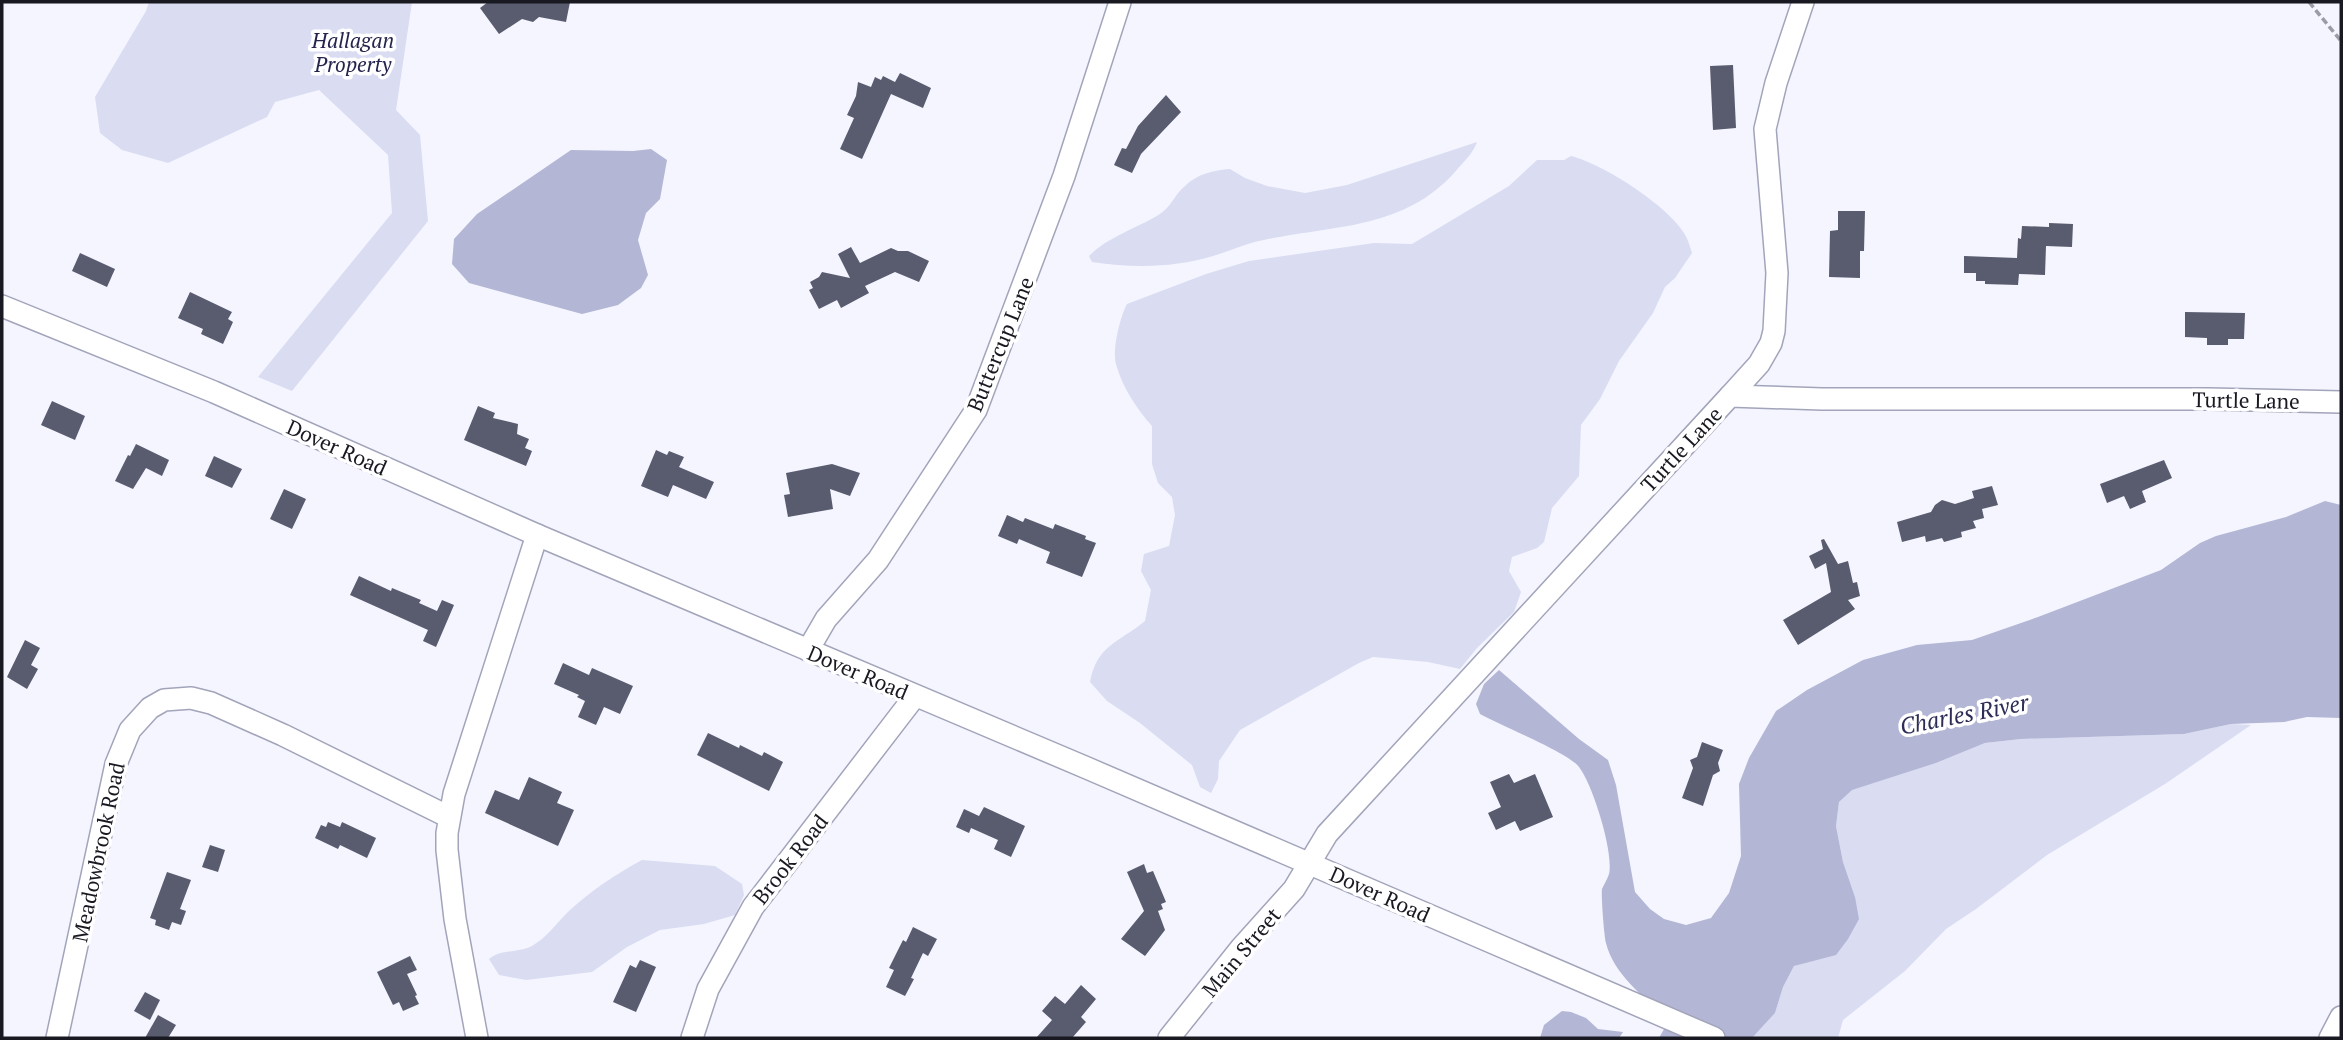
<svg xmlns="http://www.w3.org/2000/svg" width="2343" height="1040" viewBox="0 0 2343 1040" font-family="'PT Serif',serif">
<style>
.green{fill:#dadcf2}
.water{fill:#b3b6d4}
.building{fill:#595b6f}
.lines{fill:none;stroke-linecap:round;stroke-linejoin:round}
.minor-casing{stroke:#a2a4ba;stroke-width:24}
.path{stroke:#9b9ca6;stroke-width:3.5;stroke-dasharray:7 3.5;stroke-linecap:butt}
.minor{stroke:#fff;stroke-width:21}
.labels{text-anchor:middle;dominant-baseline:central;stroke-width:7;stroke-linejoin:round;paint-order:stroke}
.park-label{font-size:21px;font-style:italic;fill:#25244d;stroke:#fff}
.street-label{font-size:21px;fill:#181921;stroke:#fff}
.water-label{font-size:23px;font-style:italic;fill:#2d2d57;stroke:#fff}
</style>
<rect width="100%" height="100%" fill="#f4f5ff"/>
<g class="green">
<polygon points="149,2 412,2 396,110 420,135 428,221 292,391 258,377 392,213 388,155 319,90 275,102 267,117 168,163 122,150 100,133 95,97 146,11"/>
<path d="M1477,142C1473,154 1463,162 1455,172C1403,230 1333,225 1264,240C1247,243 1230,251 1213,256C1173,268 1134,268 1092,262L1089,256C1109,236 1136,229 1160,214C1171,207 1175,194 1185,186C1197,174 1214,170 1230,169L1245,178L1267,186L1305,193L1347,185Z"/>
<path d="M1571,156C1603,164 1667,205 1684,233C1688,239 1690,247 1692,253L1675,278L1665,287L1653,313L1619,361L1600,399L1581,425L1579,476L1552,508L1544,542L1537,548L1512,557L1509,571L1521,592L1514,612L1477,648L1460,669L1428,662L1373,657L1359,663L1240,730L1219,761L1218,779L1211,793L1200,787L1192,765L1140,723L1107,701L1090,682C1097,645 1118,643 1145,621L1151,590L1141,571L1144,554L1169,546L1175,515L1172,497L1158,483L1152,464V426C1137,409 1122,387 1116,364C1112,350 1120,317 1127,304L1206,274L1249,261L1374,243L1412,244L1509,186L1537,160H1564Z"/>
<polygon points="2231,724 2251,725 2165,784 2047,855 1976,909 1946,929 1905,971 1843,1020 1838,1038 1752,1038 1775,1013 1783,987 1794,966 1814,959 1855,897 1843,862 1836,826 1839,802 1851,790 1936,763 1985,743 2021,739 2184,734"/>
<path d="M642,860L715,866L742,884L744,895L735,915L704,924L660,930L627,947L592,972L526,980L499,975L489,959C502,948 521,954 535,944C549,935 558,921 570,910C592,890 616,874 642,860Z"/>
</g>
<g class="water">
<polygon points="651,149 667,160 660,199 646,213 638,240 648,275 641,288 618,305 582,314 469,283 452,264 454,239 477,214 571,150 633,151"/>
<path d="M2325,501L2341,505V718L2307,717L2284,722L2231,724L2184,734L2021,739L1985,743L1936,763L1852,790L1839,802L1836,826L1843,862L1855,897L1859,919L1848,939L1836,955L1794,966L1783,987L1775,1013L1752,1038H1659L1668,1022C1647,998 1614,976 1606,943C1604,935 1601,895 1602,889C1604,884 1607,880 1609,874C1614,853 1593,785 1579,767C1569,753 1500,725 1480,714L1476,704L1484,684L1499,670L1579,739L1608,760L1616,785L1635,892L1650,909L1664,919L1686,925L1711,918L1729,893L1741,856L1739,784L1749,758L1776,711L1807,690L1863,660L1917,645L1972,640L2038,617L2161,570L2200,543L2216,536L2286,517Z"/>
<polygon points="1562,1011 1571,1012 1586,1018 1598,1029 1623,1032 1619,1038 1540,1038 1544,1025"/>
</g>
<g class="building">
<polygon points="488,2 570,2 566,22 539,17 533,22 522,19 499,34 480,8"/>
<polygon points="1733,65 1736,128 1713,130 1710,66"/>
<polygon points="900,73 931,88 923,108 891,94 862,159 840,149 854,118 847,115 856,96 858,82 871,87 875,77 881,80 883,76 895,82"/>
<polygon points="1166,95 1181,112 1141,154 1132,173 1114,165 1122,148 1126,149 1138,126"/>
<polygon points="1838,211 1865,211 1864,251 1860,251 1860,278 1829,277 1830,231 1838,230"/>
<polygon points="2049,223 2073,224 2072,247 2046,246 2045,275 2019,274 2018,285 1985,284 1985,281 1976,281 1976,273 1964,273 1964,256 2017,258 2018,238 2021,239 2022,226 2049,227"/>
<polygon points="851,247 860,263 891,248 898,251 908,251 929,261 919,282 895,272 865,286 869,293 841,308 837,300 819,309 809,290 813,288 810,282 819,277 822,272 850,278 838,254"/>
<polygon points="80,253 115,269 107,287 72,271"/>
<polygon points="190,292 232,312 228,319 233,322 223,344 201,334 203,329 178,318"/>
<polygon points="2185,312 2245,313 2244,339 2228,339 2228,345 2207,345 2207,338 2185,337"/>
<polygon points="52,401 85,416 75,440 41,425"/>
<polygon points="478,406 495,413 493,418 518,424 517,434 529,439 525,448 532,451 526,466 464,440"/>
<polygon points="136,444 169,460 162,476 146,468 133,489 115,481 128,455 130,456"/>
<polygon points="656,450 667,455 669,451 684,457 679,467 714,482 706,499 673,485 668,497 641,486"/>
<polygon points="214,456 242,469 232,488 205,476"/>
<polygon points="2164,460 2172,478 2142,491 2146,502 2130,509 2124,496 2107,503 2100,484"/>
<polygon points="832,464 860,473 850,496 830,489 833,509 788,517 784,495 790,494 786,473"/>
<polygon points="1992,486 1998,505 1982,509 1984,518 1973,521 1976,528 1961,532 1962,537 1944,542 1942,538 1926,542 1925,536 1902,542 1897,522 1931,512 1935,505 1942,500 1955,504 1974,498 1972,491"/>
<polygon points="284,489 306,499 292,529 270,519"/>
<polygon points="1007,515 1023,522 1025,518 1053,529 1055,524 1086,536 1085,539 1096,543 1082,577 1046,563 1050,552 1019,539 1017,544 998,536"/>
<polygon points="1824,539 1838,564 1848,561 1853,583 1857,582 1860,596 1848,600 1855,609 1798,645 1783,620 1831,592 1826,563 1815,569 1809,556 1823,549 1821,540"/>
<polygon points="359,576 391,591 392,588 421,600 419,603 437,611 442,600 454,605 436,647 423,641 428,630 350,595"/>
<polygon points="25,640 40,648 31,665 38,669 27,689 7,677"/>
<polygon points="563,663 589,675 592,668 633,686 620,714 604,707 596,725 578,717 585,701 577,697 579,695 554,684"/>
<polygon points="708,733 739,748 740,745 762,756 764,752 783,762 769,791 697,755"/>
<polygon points="1702,742 1723,750 1718,763 1720,771 1713,775 1703,806 1682,798 1693,768 1690,760 1697,757"/>
<polygon points="1509,774 1514,783 1535,774 1553,817 1520,831 1515,821 1496,830 1488,813 1501,807 1490,782"/>
<polygon points="529,777 562,792 557,803 574,810 558,846 485,813 495,790 519,800"/>
<polygon points="984,807 1025,826 1011,857 994,849 998,840 971,828 969,833 956,827 964,809 979,816"/>
<polygon points="328,822 340,827 342,822 376,838 367,858 340,845 338,849 315,838 321,825 326,827"/>
<polygon points="210,845 225,850 218,872 202,867"/>
<polygon points="1144,864 1147,873 1153,871 1166,902 1161,904 1163,909 1158,911 1165,930 1145,956 1121,939 1144,911 1127,872"/>
<polygon points="167,872 191,880 180,909 186,911 181,925 172,922 169,930 155,925 156,920 150,918"/>
<polygon points="913,927 937,939 928,956 923,953 911,978 914,979 905,996 886,987 894,970 889,968 903,940 906,942"/>
<polygon points="410,956 417,970 407,974 417,995 415,996 419,1004 403,1011 399,1002 393,1005 377,972"/>
<polygon points="640,960 656,967 636,1012 613,1002 630,965 636,968"/>
<polygon points="1081,985 1096,999 1081,1017 1086,1022 1072,1038 1036,1038 1052,1020 1042,1011 1055,996 1065,1004"/>
<polygon points="145,992 160,1000 150,1020 134,1011"/>
<polygon points="158,1015 176,1025 168,1038 145,1038"/>
</g>
<g class="lines">
<defs>
<g id="minor">
<polyline points="2,306 214,392 537,535 1087,768 1714,1038"/>
<polyline points="1730,396 1759,364 1771,343 1774,331 1777,273 1765,129 1776,83 1803,2"/>
<polyline points="808,650 826,619 878,560 976,410 1064,176 1120,2"/>
<polyline points="57,1038 116,764 130,730 150,708 164,700 191,698 211,703 283,735 449,817"/>
<polyline points="477,1038 455,919 447,850 447,833 454,794 537,535"/>
<polyline points="692,1038 708,989 753,907 915,696"/>
<polyline points="1169,1038 1241,948 1294,889 1327,834 1730,396 1822,399 2209,399 2341,402"/>
<polyline points="2330,1038 2341,1017"/>
</g>
</defs>
<use href="#minor" class="minor-casing"/>
<polyline class="path" points="2309,2 2341,41"/>
<use href="#minor" class="minor"/>
</g>
<g class="labels">
<g class="park-label">
<text x="353" y="40">Hallagan<tspan x="353" dy="24">Property</tspan></text>
</g>
<g class="street-label">
<text transform="translate(1000 344) rotate(-68)">Buttercup Lane</text>
<text transform="translate(2246 400) rotate(1)">Turtle Lane</text>
<text transform="translate(337 447) rotate(24)">Dover Road</text>
<text transform="translate(1681 449) rotate(-47)">Turtle Lane</text>
<text transform="translate(858 672) rotate(23)">Dover Road</text>
<text transform="translate(98 852) rotate(-78)">Meadowbrook Road</text>
<text transform="translate(790 859) rotate(-52)">Brook Road</text>
<text transform="translate(1380 894) rotate(24)">Dover Road</text>
<text transform="translate(1241 952) rotate(-50)">Main Street</text>
</g>
<g class="water-label">
<text transform="translate(1964 714) rotate(-11)">Charles River</text>
</g>
</g>
<rect width="2343" height="1040" fill="none" stroke="#181921" stroke-width="7"/>
</svg>
